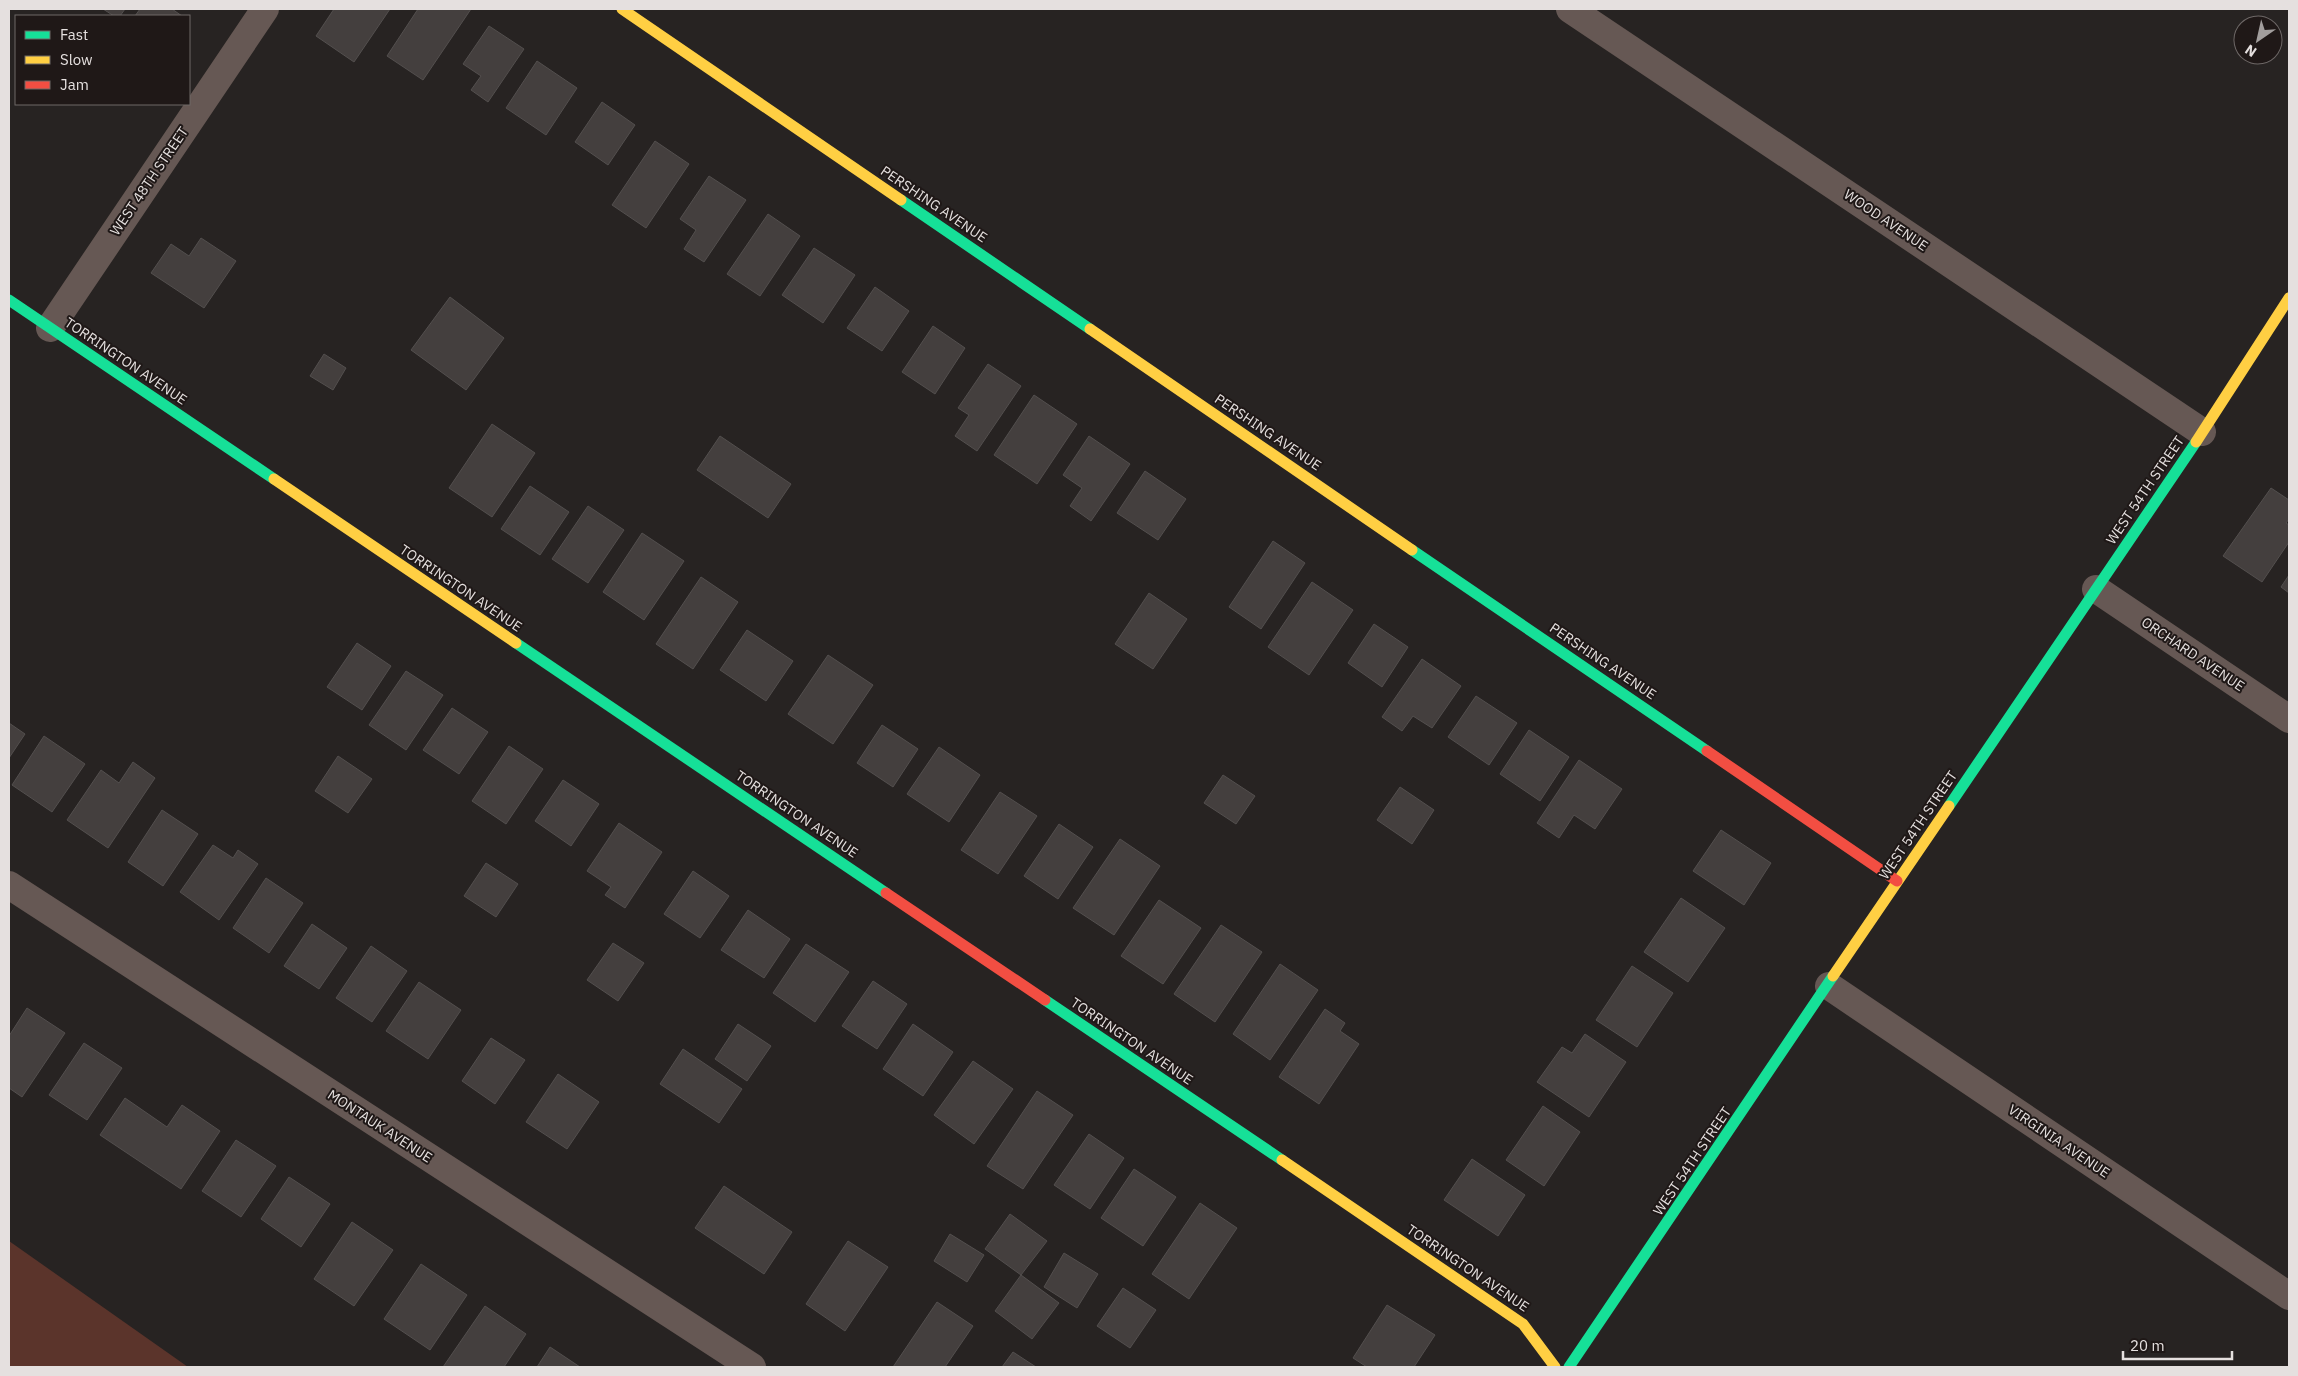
<svg xmlns="http://www.w3.org/2000/svg" width="2298" height="1376" viewBox="0 0 2298 1376" font-family="'IBM Plex Sans',sans-serif">
<style>
.green{fill:#5b342b}
.building{fill:#443f3e;stroke:#534f4e}
.lines{fill:none;stroke-linecap:round;stroke-linejoin:round}
.street{stroke:#665854;stroke-width:28}
.fast{stroke:#16e098;stroke-width:11}
.slow{stroke:#ffcf43;stroke-width:11}
.jam{stroke:#f24e42;stroke-width:11}
.labels{text-anchor:middle;dominant-baseline:central;stroke-width:4;stroke-linejoin:round;paint-order:stroke}
.street-label{font-size:14px;fill:#e5e0df;stroke:#1f1817}
</style>
<rect width="100%" height="100%" fill="#272322"/>
<polygon class="green" points="9,1241 188,1367 9,1367"/>
<g class="building">
<polygon points="103,9 125,9 120,16 114,16"/>
<polygon points="140,9 172,9 182,16 135,16"/>
<polygon points="334,9 390,9 354,62 316,36"/>
<polygon points="418,9 471,9 423,80 387,56"/>
<polygon points="489,26 524,49 488,102 471,90 481,76 463,64"/>
<polygon points="537,61 577,88 546,135 506,108"/>
<polygon points="602,102 635,125 608,165 575,142"/>
<polygon points="655,141 689,164 646,228 612,205"/>
<polygon points="709,176 746,200 704,262 684,249 696,230 680,219"/>
<polygon points="768,214 800,236 760,296 727,274"/>
<polygon points="201,238 236,261 204,308 151,273 171,244 189,256"/>
<polygon points="814,248 855,275 823,323 782,295"/>
<polygon points="875,287 909,311 882,351 847,328"/>
<polygon points="450,297 504,338 466,390 411,350"/>
<polygon points="933,326 965,348 935,394 902,372"/>
<polygon points="324,354 346,368 333,390 310,376"/>
<polygon points="988,364 1021,386 977,451 955,436 969,415 958,408"/>
<polygon points="1034,395 1077,424 1037,484 994,455"/>
<polygon points="492,424 535,453 492,517 449,488"/>
<polygon points="720,436 791,484 768,518 697,470"/>
<polygon points="1089,436 1130,464 1091,521 1070,506 1082,488 1063,475"/>
<polygon points="1145,471 1186,499 1158,540 1117,513"/>
<polygon points="530,486 569,512 540,555 501,529"/>
<polygon points="2271,488 2289,500 2289,519 2286,523 2289,525 2289,542 2262,582 2223,556"/>
<polygon points="588,506 624,530 588,583 552,559"/>
<polygon points="642,533 684,561 644,620 603,592"/>
<polygon points="1273,541 1305,563 1261,629 1229,607"/>
<polygon points="2289,575 2289,593 2281,587"/>
<polygon points="701,577 738,602 693,669 656,644"/>
<polygon points="1312,582 1353,610 1309,675 1268,647"/>
<polygon points="1149,593 1187,619 1153,669 1115,644"/>
<polygon points="1374,624 1408,647 1382,687 1348,663"/>
<polygon points="747,630 793,661 766,701 720,670"/>
<polygon points="357,643 391,666 362,710 327,687"/>
<polygon points="828,655 873,685 833,744 788,714"/>
<polygon points="1422,659 1461,686 1432,728 1413,716 1402,731 1382,717"/>
<polygon points="406,671 443,695 406,750 369,725"/>
<polygon points="1476,696 1517,723 1489,765 1448,737"/>
<polygon points="452,708 488,732 459,774 423,750"/>
<polygon points="9,723 25,734 9,758"/>
<polygon points="882,725 918,749 893,787 857,763"/>
<polygon points="1529,730 1569,757 1540,801 1500,774"/>
<polygon points="44,736 85,764 52,812 12,785"/>
<polygon points="509,746 543,769 506,824 472,801"/>
<polygon points="939,747 980,775 949,822 907,794"/>
<polygon points="338,756 372,779 348,813 315,791"/>
<polygon points="1579,760 1622,789 1595,829 1574,815 1559,838 1537,823"/>
<polygon points="133,762 155,778 108,848 67,820 101,770 119,783"/>
<polygon points="1223,775 1255,796 1236,824 1204,803"/>
<polygon points="563,780 599,804 571,846 535,821"/>
<polygon points="1400,787 1434,810 1412,844 1377,820"/>
<polygon points="1000,792 1037,816 998,874 961,850"/>
<polygon points="162,810 198,834 163,886 128,862"/>
<polygon points="619,823 662,852 625,908 605,895 611,887 587,871"/>
<polygon points="1059,824 1093,847 1058,899 1024,876"/>
<polygon points="1721,830 1771,863 1744,905 1693,871"/>
<polygon points="1120,839 1160,866 1114,935 1073,908"/>
<polygon points="213,845 233,858 238,850 258,864 219,920 180,892"/>
<polygon points="486,863 518,884 496,917 464,896"/>
<polygon points="693,871 729,896 700,938 664,914"/>
<polygon points="266,878 303,903 269,953 233,928"/>
<polygon points="1681,898 1725,928 1688,982 1644,952"/>
<polygon points="1159,900 1201,928 1163,984 1121,956"/>
<polygon points="748,910 790,939 764,978 721,950"/>
<polygon points="312,924 347,948 319,989 284,966"/>
<polygon points="1221,925 1262,952 1215,1022 1174,994"/>
<polygon points="613,943 644,963 618,1001 587,980"/>
<polygon points="806,944 849,972 815,1022 773,993"/>
<polygon points="371,946 407,971 372,1022 336,998"/>
<polygon points="1280,964 1318,990 1270,1060 1233,1034"/>
<polygon points="1632,966 1673,993 1637,1047 1596,1020"/>
<polygon points="873,981 907,1004 877,1049 842,1026"/>
<polygon points="419,982 461,1010 428,1059 386,1031"/>
<polygon points="27,1008 65,1033 22,1097 9,1088 9,1036"/>
<polygon points="1325,1009 1345,1023 1340,1031 1359,1044 1319,1104 1279,1077"/>
<polygon points="738,1024 771,1046 747,1081 715,1059"/>
<polygon points="913,1024 953,1052 923,1096 883,1069"/>
<polygon points="1585,1034 1626,1062 1589,1117 1537,1082 1562,1047 1572,1053"/>
<polygon points="491,1038 525,1060 495,1104 462,1081"/>
<polygon points="84,1043 122,1068 87,1120 49,1095"/>
<polygon points="683,1049 742,1089 719,1123 660,1084"/>
<polygon points="973,1061 1013,1089 974,1144 934,1115"/>
<polygon points="558,1074 599,1102 567,1149 526,1122"/>
<polygon points="1037,1091 1073,1115 1023,1189 987,1166"/>
<polygon points="125,1098 167,1127 182,1105 220,1131 181,1189 100,1135"/>
<polygon points="1543,1106 1580,1132 1544,1186 1506,1160"/>
<polygon points="1089,1134 1124,1158 1090,1209 1054,1185"/>
<polygon points="236,1140 276,1166 241,1217 202,1191"/>
<polygon points="1472,1159 1525,1195 1498,1236 1444,1200"/>
<polygon points="1134,1169 1176,1197 1143,1246 1101,1218"/>
<polygon points="289,1177 330,1204 301,1247 261,1219"/>
<polygon points="724,1186 792,1232 764,1274 695,1228"/>
<polygon points="1200,1203 1237,1228 1189,1299 1152,1274"/>
<polygon points="1010,1214 1047,1241 1021,1275 985,1249"/>
<polygon points="352,1222 393,1250 354,1306 314,1279"/>
<polygon points="950,1234 984,1255 967,1282 934,1261"/>
<polygon points="848,1241 888,1267 845,1331 806,1304"/>
<polygon points="1064,1253 1098,1274 1077,1308 1044,1287"/>
<polygon points="421,1264 467,1295 430,1350 384,1319"/>
<polygon points="1021,1275 1059,1303 1032,1339 995,1311"/>
<polygon points="1123,1288 1156,1310 1130,1348 1097,1326"/>
<polygon points="937,1302 973,1326 945,1367 893,1367"/>
<polygon points="1387,1305 1435,1335 1414,1367 1367,1367 1353,1358"/>
<polygon points="485,1306 526,1334 504,1367 443,1367"/>
<polygon points="550,1347 580,1367 537,1367"/>
<polygon points="1013,1352 1036,1367 1002,1367"/>
</g>
<g class="lines">
<g class="street">
<polyline points="1570,9 2202,432"/>
<polyline points="50,328 265,9"/>
<polyline points="2096,589 2289,719"/>
<polyline points="9,885 752,1367"/>
<polyline points="1829,986 2289,1296"/>
</g>
<g class="fast">
<polyline points="901,200 1090,329"/>
<polyline points="9,300 274,479"/>
<polyline points="1412,550 1707,751"/>
<polyline points="516,643 886,893"/>
<polyline points="1949,806 2196,442"/>
<polyline points="1045,1000 1282,1160"/>
<polyline points="1569,1367 1833,976"/>
</g>
<g class="slow">
<polyline points="622,9 901,200"/>
<polyline points="1090,329 1412,550"/>
<polyline points="2196,442 2289,298"/>
<polyline points="274,479 516,643"/>
<polyline points="1833,976 1949,806"/>
<polyline points="1282,1160 1523,1324 1555,1367"/>
</g>
<g class="jam">
<polyline points="1707,751 1897,881"/>
<polyline points="886,893 1045,1000"/>
</g>
</g>
<g class="labels">
<g class="street-label">
<text transform="translate(149 181) rotate(-56)">WEST 48TH STREET</text>
<text transform="translate(934 204) rotate(34)">PERSHING AVENUE</text>
<text transform="translate(1886 220) rotate(34)">WOOD AVENUE</text>
<text transform="translate(126 361) rotate(34)">TORRINGTON AVENUE</text>
<text transform="translate(1268 432) rotate(34)">PERSHING AVENUE</text>
<text transform="translate(2145 490) rotate(-56)">WEST 54TH STREET</text>
<text transform="translate(461 588) rotate(34)">TORRINGTON AVENUE</text>
<text transform="translate(2193 654) rotate(34)">ORCHARD AVENUE</text>
<text transform="translate(1603 661) rotate(34)">PERSHING AVENUE</text>
<text transform="translate(797 814) rotate(34)">TORRINGTON AVENUE</text>
<text transform="translate(1918 825) rotate(-56)">WEST 54TH STREET</text>
<text transform="translate(1132 1041) rotate(34)">TORRINGTON AVENUE</text>
<text transform="translate(380 1126) rotate(33)">MONTAUK AVENUE</text>
<text transform="translate(2059 1141) rotate(34)">VIRGINIA AVENUE</text>
<text transform="translate(1692 1161) rotate(-56)">WEST 54TH STREET</text>
<text transform="translate(1468 1268) rotate(34)">TORRINGTON AVENUE</text>
</g>
</g>
<rect width="2298" height="1376" fill="none" stroke="#e5e0df" stroke-width="20"/>
<rect x="15" y="15" width="175" height="90" fill="#1f1817" stroke="#6e6867"/>
<rect x="25" y="31" width="25" height="8" fill="#16e098" stroke="#6e6867"/>
<text x="60" y="40" font-size="15" fill="#e5e0df">Fast</text>
<rect x="25" y="56" width="25" height="8" fill="#ffcf43" stroke="#6e6867"/>
<text x="60" y="65" font-size="15" fill="#e5e0df">Slow</text>
<rect x="25" y="81" width="25" height="8" fill="#f24e42" stroke="#6e6867"/>
<text x="60" y="90" font-size="15" fill="#e5e0df">Jam</text>
<g transform="translate(2258 40) rotate(214)"><circle r="24" fill="#1f1817" stroke="#6e6867"/>
<path d="M0-4L9 19L0 12L-9 19Z" fill="#a29e9d"/>
<text y="-8" font-size="14" font-weight="bold" text-anchor="middle" fill="#e5e0df">N</text>
</g>
<path d="M2123 1351v8h109v-8" fill="none" stroke="#e5e0df" stroke-width="2.5"/>
<text x="2130" y="1351" font-size="15" fill="#e5e0df" stroke="#1f1817" stroke-width="4" paint-order="stroke">20 m</text>
</svg>
